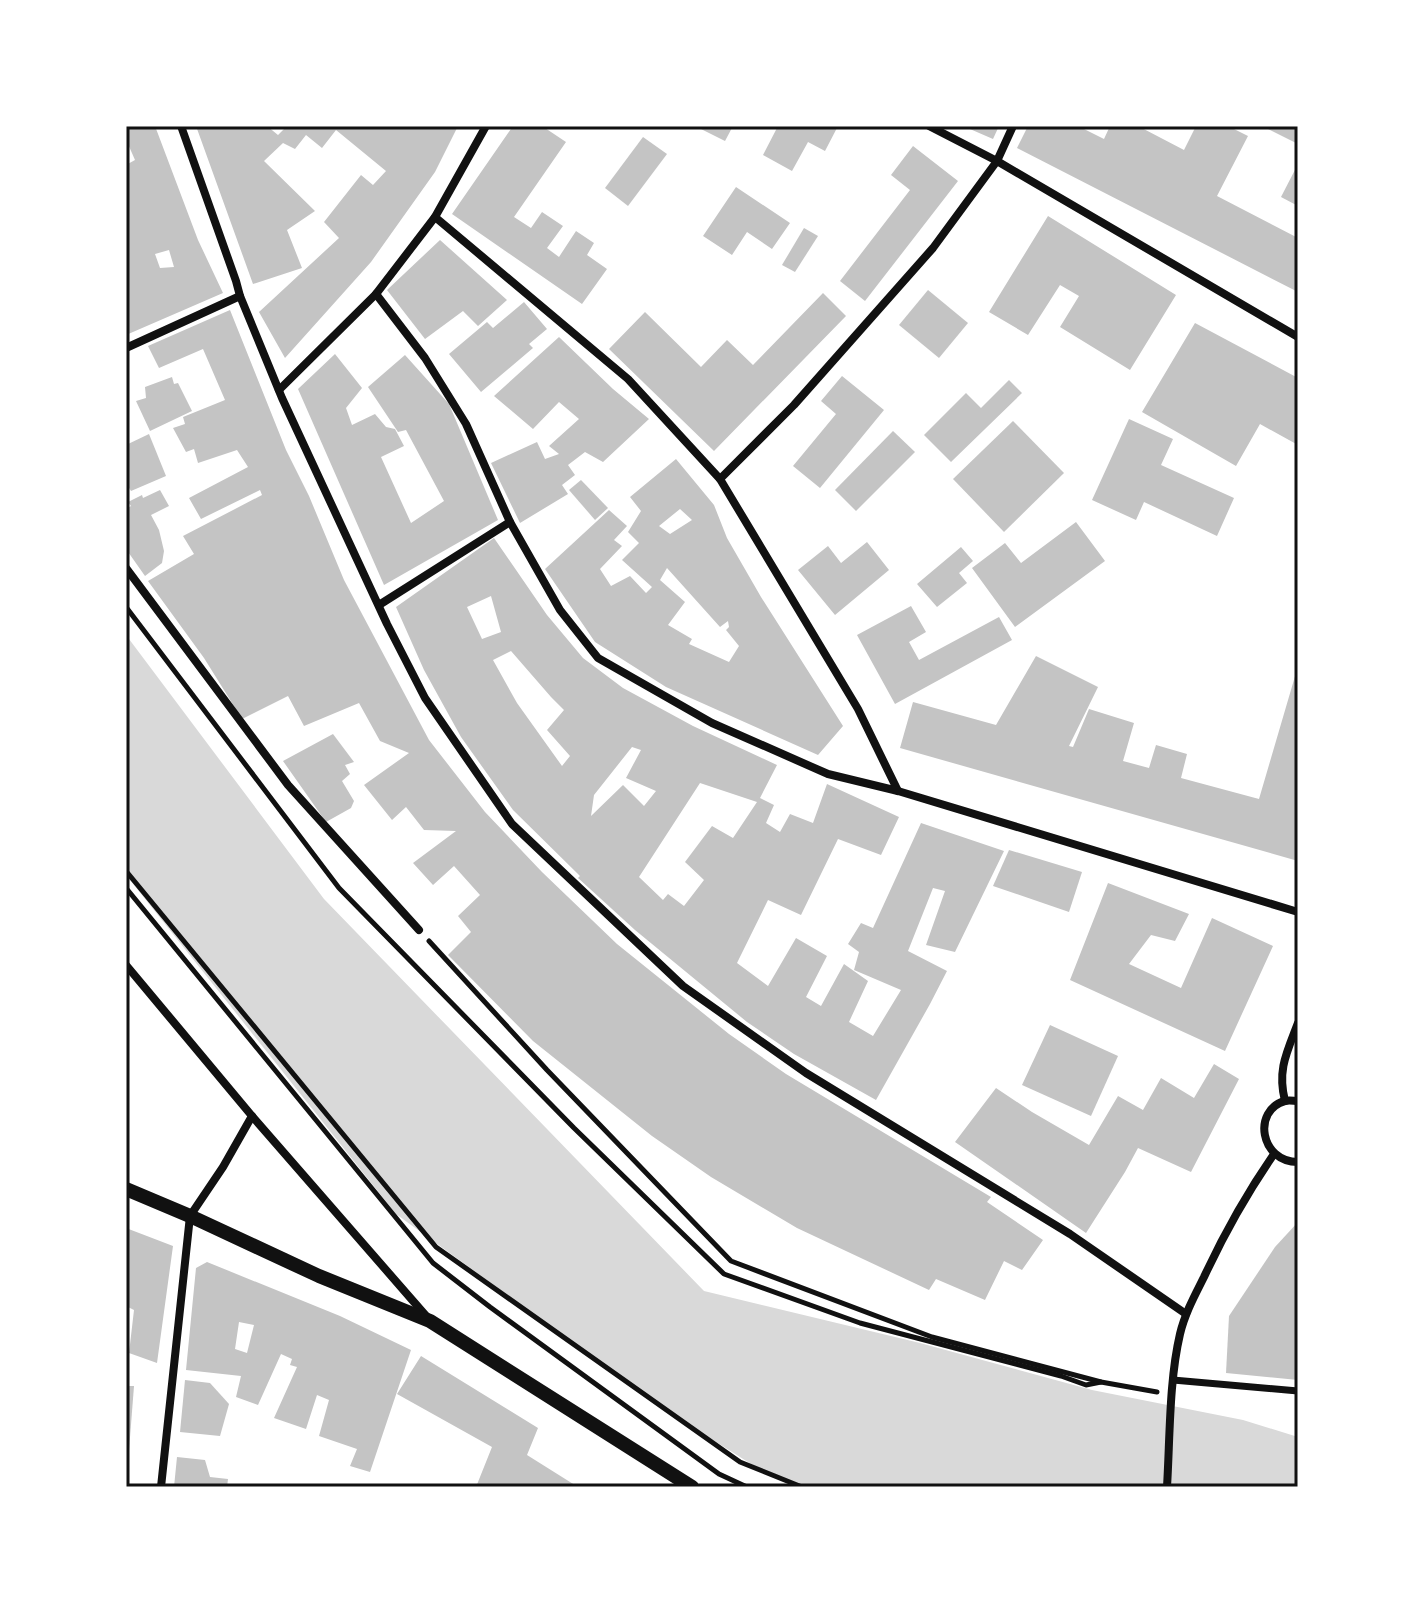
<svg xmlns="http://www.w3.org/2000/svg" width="1424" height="1613" viewBox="0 0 1424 1613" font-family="Montserrat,sans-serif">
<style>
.water{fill:#d9d9d9}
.building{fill:#c4c4c4;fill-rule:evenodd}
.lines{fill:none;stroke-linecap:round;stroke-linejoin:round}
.path{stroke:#111;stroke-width:5}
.pedestrian{stroke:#111;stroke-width:7}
.minor{stroke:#111;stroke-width:8}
.tertiary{stroke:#111;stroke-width:14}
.neatline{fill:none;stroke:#111;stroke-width:3}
</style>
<rect width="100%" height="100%" fill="#fff"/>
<polygon class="water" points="126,635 324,899 704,1291 920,1343 1092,1390 1243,1420 1298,1437 1298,1487 803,1487 759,1469 667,1411 396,1214 126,875"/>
<g class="building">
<path d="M126,126H155L198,240L223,293L126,335V165L135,160L128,144L126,145ZM169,250L174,267L160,268L155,254Z"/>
<polygon points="196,126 267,126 278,135 287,126 305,126 309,128 311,126 458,126 435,172 371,262 285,358 259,312 339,238 324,222 361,175 373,185 386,171 336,130 322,148 306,135 295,149 283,143 264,161 315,211 287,230 302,268 253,284"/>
<polygon points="513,126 542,126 566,142 514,217 531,228 542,212 563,226 547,248 559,257 576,231 594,243 587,255 607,269 582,304 452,214"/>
<polygon points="695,126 733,126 725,141"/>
<polygon points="778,126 838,126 825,151 808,142 792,171 763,155"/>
<polygon points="963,126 999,126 993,139"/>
<polygon points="1028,126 1078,126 1104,139 1110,126 1138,126 1184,150 1196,126 1228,126 1248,136 1217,196 1298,238 1298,292 1017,148"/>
<polygon points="1262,126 1298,126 1298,138 1296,143"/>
<polygon points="643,137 667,154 628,206 605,188"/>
<polygon points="913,146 958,181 865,301 840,281 910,190 891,175"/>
<polygon points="1298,164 1298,206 1281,197"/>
<polygon points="736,187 790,223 772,249 747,232 732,255 703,236"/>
<polygon points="1048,216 1176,295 1130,370 1060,327 1079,296 1060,285 1028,335 989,312"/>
<polygon points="804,228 818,236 795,272 782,265"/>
<polygon points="440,240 507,300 478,326 463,311 425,339 387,290"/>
<polygon points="928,290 968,323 939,358 899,325"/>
<polygon points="823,293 846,316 714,451 609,349 645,312 701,367 727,340 753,365"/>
<polygon points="524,302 547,329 529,344 533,348 481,392 449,354 487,322 493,328"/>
<polygon points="230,310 286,450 309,496 344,580 429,740 485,812 542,872 617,944 729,1034 786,1074 991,1197 987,1202 1043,1240 1022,1270 1004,1261 985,1300 936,1279 929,1290 797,1228 711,1177 652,1136 533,1041 448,955 471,932 458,916 480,895 454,866 433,885 413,863 456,831 424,830 406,807 392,820 364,785 409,753 380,741 359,703 304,726 288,696 242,719 204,658 148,581 194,554 183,536 262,495 260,490 201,519 189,498 248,467 237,450 198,463 194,449 186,452 173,428 185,424 183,417 225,400 203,349 159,368 148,346"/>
<polygon points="1195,323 1298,378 1298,445 1260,424 1236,466 1142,412"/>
<polygon points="559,337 613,389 649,419 603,462 585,452 568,465 575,475 562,485 568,494 520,523 491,463 537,442 545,459 559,454 549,446 579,419 559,402 533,429 494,396"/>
<polygon points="335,354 362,388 346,408 352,425 375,414 386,427 395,429 404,446 381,457 411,523 444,501 406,430 398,432 368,387 405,355 449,404 498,520 384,585 298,389"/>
<polygon points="842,376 884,410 820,488 793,466 836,414 821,401"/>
<polygon points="172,377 174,384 178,383 192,411 150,431 136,401 146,398 145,387"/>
<polygon points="1009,380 1022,393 951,462 924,435 966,393 981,408"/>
<polygon points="1129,419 1173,439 1161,465 1234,498 1217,536 1144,502 1136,520 1092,500"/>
<polygon points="1013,421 1064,473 1004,532 953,479"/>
<polygon points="893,431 915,452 856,511 835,490"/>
<polygon points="149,434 166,476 131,491 126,483 126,445"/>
<path d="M676,459L714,505L727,538L761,597L843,726L818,755L666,687L595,642L545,569L609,510L627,526L614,540L622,546L600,569L611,586L630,576L646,593L652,587L622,560L639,543L628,532L641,511L630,497ZM680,509L692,520L670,534L659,526ZM667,568L720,627L728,621L729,627L726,630L739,646L729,662L689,644L692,639L668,625L685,602L660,580Z"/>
<polygon points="581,480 608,508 595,520 569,490"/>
<polygon points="160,490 169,506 151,515 159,530 164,551 162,563 145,576 126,549 126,509 131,506 128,502 142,495 143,498"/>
<polygon points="1076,522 1105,561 1015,627 972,568 1005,543 1021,563"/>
<path d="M494,538L547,615L583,658L623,688L693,726L777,765L760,798L774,805L766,823L780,832L790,814L813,823L827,784L899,817L881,855L838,839L801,915L768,900L737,963L768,986L796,938L827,956L806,997L821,1006L844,964L868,981L849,1022L873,1036L901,990L854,970L859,952L848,944L861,923L873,928L921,823L1004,851L955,952L926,945L945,891L933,888L908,951L947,971L930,1004L876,1100L794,1054L747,1022L635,930L578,878L580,876L513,810L461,737L424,670L396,607ZM491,596L501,632L482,639L467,607ZM511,651L551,697L564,710L547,730L570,756L562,766L517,703L493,660ZM632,747L641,750L626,778L656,791L644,806L623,785L591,816L594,795ZM700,783L757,802L733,838L712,826L685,862L704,880L684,906L668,894L663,900L639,877Z"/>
<polygon points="867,542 889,570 835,615 798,570 828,546 841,563"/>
<polygon points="961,547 973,561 959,573 967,583 937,607 917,584"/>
<polygon points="911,606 926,632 909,642 919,660 999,617 1012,640 895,704 857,635"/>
<polygon points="1036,656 1098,687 1069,746 1073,747 1089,709 1134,723 1123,761 1149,768 1156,745 1187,754 1181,778 1259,799 1298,666 1298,861 900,748 913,702 996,725"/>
<polygon points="333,734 354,762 345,765 350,774 342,781 354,801 351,808 326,822 283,761"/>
<polygon points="1009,850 1082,872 1069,912 993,886"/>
<polygon points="1108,883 1189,914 1175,941 1151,935 1129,964 1181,988 1212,918 1273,946 1225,1051 1070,980"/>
<polygon points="1050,1025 1118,1056 1091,1116 1022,1085"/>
<polygon points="1214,1064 1239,1079 1191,1172 1138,1148 1125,1172 1086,1233 955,1142 996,1088 1032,1112 1089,1145 1118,1096 1143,1110 1161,1078 1194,1098"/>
<polygon points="1298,1222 1298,1380 1226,1373 1229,1316 1275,1247"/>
<polygon points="126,1228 173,1246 157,1363 129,1353 134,1310 126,1306"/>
<path d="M207,1262L340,1316L411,1350L370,1472L350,1466L357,1449L319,1436L329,1400L317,1395L306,1429L274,1418L297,1367L290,1365L292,1359L281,1354L258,1405L236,1397L241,1376L186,1370L196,1268ZM239,1322L254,1325L247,1353L235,1349Z"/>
<polygon points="421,1356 538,1428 527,1455 578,1487 476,1487 492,1447 397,1394"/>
<polygon points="185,1380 210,1383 229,1404 220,1436 180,1432"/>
<polygon points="126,1386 134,1386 128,1463 126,1463"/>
<polygon points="177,1457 205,1460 210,1477 228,1479 227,1487 174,1487"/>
</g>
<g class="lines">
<g class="path">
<polyline points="126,607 339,888 574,1128 724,1274 860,1323 1061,1376 1086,1385 1101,1382"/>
<polyline points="126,871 436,1247 740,1462 802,1487"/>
<polyline points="126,888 433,1263 490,1307 719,1474 747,1487"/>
<polyline points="429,941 547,1070 731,1261 932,1337 1101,1382 1157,1392"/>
</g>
<polyline class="pedestrian" points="1173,1380 1298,1391"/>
<g class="minor">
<polyline points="181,126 236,281 240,296 282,398 387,624 425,698 512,824 683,986 806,1073 1070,1234 1186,1314"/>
<polyline points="929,126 997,161 1298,337"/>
<polyline points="435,217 628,379 720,479 858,709 898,791"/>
<polyline points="376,294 425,358 466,424 510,522 560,610 598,658 712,723 828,774 898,791 1298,912"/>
<polyline points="126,348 240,296"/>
<polyline points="279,390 376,294 435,217 486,126"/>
<polyline points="720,479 794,405 933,248 997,161 1013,126"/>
<polyline points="126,568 288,785 419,930"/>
<polyline points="379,605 510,522"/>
<polyline points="126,965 252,1116 427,1317"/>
<path d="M1285,1101C1277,1070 1287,1052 1298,1023"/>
<path d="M1298,1101C1294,1101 1289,1100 1285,1101C1252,1110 1260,1162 1298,1162"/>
<polyline points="161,1487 190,1216 223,1167 252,1116"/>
<path d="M1167,1487C1170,1438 1169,1381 1180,1334C1185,1313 1195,1295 1204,1277C1224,1234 1247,1193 1274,1154"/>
</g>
<polyline class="tertiary" points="126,1189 190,1216 319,1276 430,1321 692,1487"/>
</g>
<rect width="1424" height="1613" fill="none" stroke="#ffffff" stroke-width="256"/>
<rect x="128" y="128" width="1168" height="1357" class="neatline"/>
</svg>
